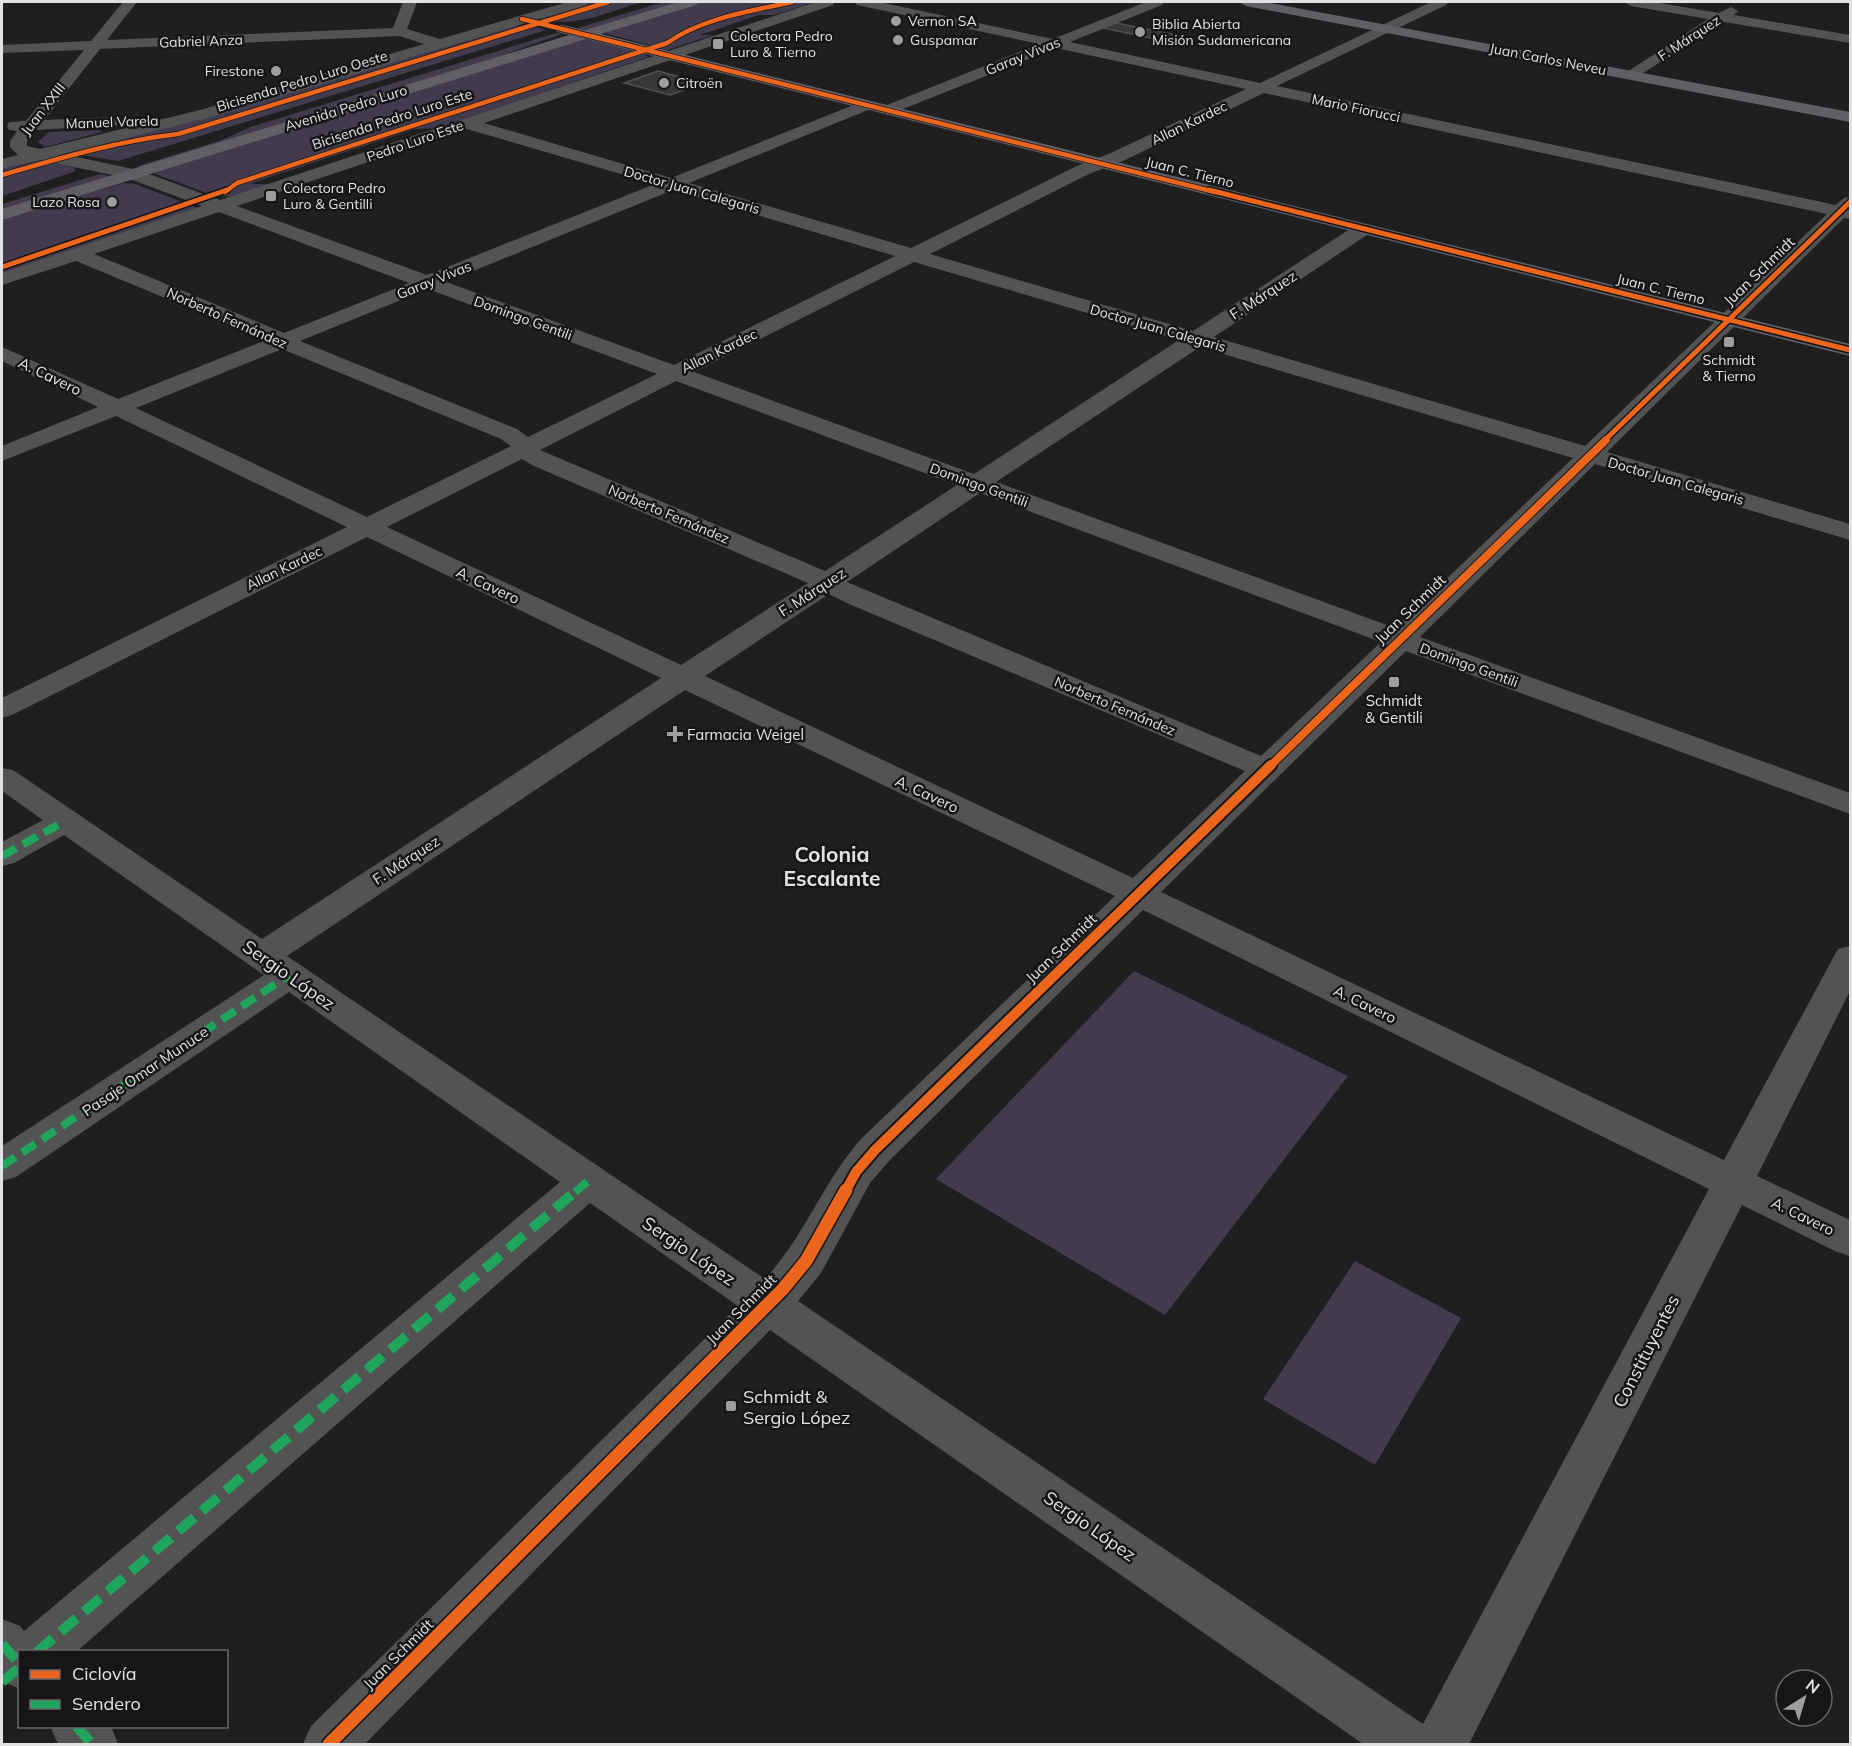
<svg xmlns="http://www.w3.org/2000/svg" width="1852" height="1746" viewBox="0 0 1852 1746" font-family="Mulish,sans-serif">
<style>
.green{fill:#423b4e}
.building{fill:#373738;stroke:#515052;stroke-width:1.5}
.lines{fill:none;stroke-linecap:round;stroke-linejoin:round}
.minor{fill:#535354;fill-rule:evenodd}
.major{fill:#615e66;fill-rule:evenodd}
.quiet-far1{stroke:#20a55d;stroke-width:8;stroke-dasharray:16 8;stroke-linecap:butt}
.quiet{stroke:#20a55d;stroke-width:10;stroke-dasharray:21 10;stroke-linecap:butt}
.cycleway-far4-casing{stroke:#161517;stroke-width:6}
.cycleway-far3-casing{stroke:#161517;stroke-width:8}
.cycleway-far2-casing{stroke:#161517;stroke-width:10}
.cycleway-far1-casing{stroke:#161517;stroke-width:14}
.cycleway-casing{stroke:#161517;stroke-width:16}
.cycleway-far4{stroke:#eb651d;stroke-width:4.5}
.cycleway-far3{stroke:#eb651d;stroke-width:5}
.cycleway-far2{stroke:#eb651d;stroke-width:8}
.cycleway-far1{stroke:#eb651d;stroke-width:10}
.cycleway{stroke:#eb651d;stroke-width:13}
.poi-dot{fill:#9e9d9f;stroke:#161517;stroke-width:2}
.labels{text-anchor:middle;dominant-baseline:central;stroke-width:5;stroke-linejoin:round;paint-order:stroke}
.far-poi-label{font-size:14px;fill:#e2e1e3;stroke:#161517;text-anchor:start}
.far-street-label{font-size:14px;fill:#e2e1e3;stroke:#161517}
.street-label{font-size:15px;fill:#e2e1e3;stroke:#161517}
.poi-label{font-size:15px;fill:#e2e1e3;stroke:#161517}
.near-street-label{font-size:18px;fill:#e2e1e3;stroke:#161517}
.near-poi-label{font-size:18px;fill:#e2e1e3;stroke:#161517;text-anchor:start}
.district-label{font-size:21px;font-weight:bold;fill:#e2e1e3;stroke:#161517}
</style>
<rect width="100%" height="100%" fill="#1f1f20"/>
<g class="green">
<path d="M593,2H642C610,11 573,30 539,18Z"/>
<polygon points="663,2 680,2 586,30 578,28"/>
<polygon points="700,2 815,2 774,15 759,15 700,35 713,35 667,50 604,33"/>
<polygon points="527,25 546,30 118,161 68,153 511,26"/>
<polygon points="556,33 562,34 481,63 141,167 138,166 219,141 251,127"/>
<polygon points="585,39 644,53 648,57 438,128 415,129 249,184 271,184 235,196 217,197 153,173"/>
<polygon points="99,130 102,132 45,147 38,142 49,132"/>
<polygon points="38,160 73,167 76,171 2,196 2,169"/>
<polygon points="100,174 111,176 2,211 2,204"/>
<polygon points="123,183 135,184 198,208 2,275 2,219"/>
<polygon points="1134,971 1348,1076 1165,1315 936,1179"/>
<polygon points="1355,1261 1461,1318 1375,1465 1263,1399"/>
</g>
<g class="building">
<polygon points="1116,23 1177,35 1165,41 1103,28"/>
<polygon points="658,71 703,83 670,95 624,83"/>
</g>
<g class="lines">
<g class="minor">
<path d="M123,2H137L107,40L393,28L403,2H417L407,29L440,39L568,2H588L586,5L211,117L63,154L138,170L220,200L816,2H835L833,5L484,123L671,178L861,102H873L875,105L873,108L689,183L911,248L1077,166L1111,153L1246,89L1056,48L888,115L880,110L882,107L1039,44L862,6L857,5L855,2H879L1053,39L1146,2H1164L1162,5L1070,42L1260,83L1431,2H1448L1446,5L1277,86L1836,205L1844,198L1850,197V219L1844,218L1607,452L1850,524V540L1595,464L1420,637L1850,793V814L1406,651L1161,892L1724,1160L1833,958L1838,949L1850,946V991L1757,1176L1850,1220V1256L1835,1251L1742,1205L1469,1744H1363L770,1330L365,1744H303L311,1726L738,1306L590,1203L76,1652H20V1689L2,1681V1619L20,1626L24,1631L560,1182L289,992L16,1177L2,1181V1146L264,975L64,835L14,863L2,866V842L43,820L2,791V768L13,770L262,939L661,678L367,537L12,715L2,718V698L347,527L116,416L2,461V446L98,407L2,361V347L118,399L266,340L76,261L2,285V273L202,206L127,178L40,160L2,169V159L18,155L10,147V141L17,131L9,130L7,126L9,122L26,121L84,50L2,53V45L91,41ZM400,36L424,44L200,110L40,149L27,146V141L35,130L120,125L122,122L120,119L114,117L44,120L100,49ZM1264,93L1827,214L1585,446L1214,337L1370,233L1372,229L1370,225H1356L1193,331L930,254L1089,174L1123,161ZM467,129L655,184L427,275L237,206ZM673,190L895,256L674,365L446,282ZM219,212L409,283L284,333L94,254ZM914,262L1179,340L974,474L694,372ZM428,289L657,374L528,437L517,429L300,341ZM1200,347L1573,458L1395,628L996,482ZM282,349L501,439L511,446L367,517L136,408ZM676,381L957,485L825,571L540,450ZM522,459L534,466L808,583L681,665L387,527ZM980,493L1381,642L1261,756L847,582ZM829,594L849,604L1245,771L1133,878L705,676ZM685,690L1115,896L861,1139C823,1182 804,1237 765,1279L287,956ZM1143,910L1709,1189L1423,1724L798,1301L821,1273L870,1183L889,1161Z"/>
<polygon points="1624,2 1653,2 1719,13 1731,7 1738,11 1734,15 1850,35 1850,43 1724,22 1632,80 1624,75 1627,72 1708,19 1631,6"/>
<polygon points="50,1726 111,1726 118,1744 58,1744"/>
</g>
<g class="major">
<polygon points="678,2 698,2 696,5 601,34 1850,344 1850,356 586,39 2,220 2,209 569,35 557,32 555,29 557,26 562,25 585,30"/>
<polygon points="1239,2 1265,2 1850,112 1850,122 1246,6"/>
</g>
<g class="quiet-far1">
<polyline points="2,856 65,821"/>
<polyline points="2,1166 289,975"/>
<polyline points="575,1192 588,1181"/>
</g>
<g class="quiet">
<polyline points="2,1644 20,1664"/>
<polyline points="37,1652 577,1190"/>
<polyline points="2,1682 20,1667"/>
<polyline points="76,1726 92,1744"/>
</g>
<defs>
<g id="cycleway-far4">
<polyline points="522,19 1215,192"/>
<path d="M2,175C60,158 118,141 178,134L608,2"/>
<path d="M225,192L237,183L667,43C702,18 751,11 792,2"/>
</g>
<g id="cycleway-far3">
<polyline points="1209,190 1850,350"/>
<polyline points="2,267 227,190"/>
<polyline points="1604,441 1850,202"/>
</g>
<polyline id="cycleway-far2" points="1269,767 1606,440"/>
<polyline id="cycleway-far1" points="845,1192 856,1172 875,1150 1271,765"/>
<polyline id="cycleway" points="329,1744 782,1290 806,1261 846,1190"/>
</defs>
<use href="#cycleway-far4" class="cycleway-far4-casing"/>
<use href="#cycleway-far3" class="cycleway-far3-casing"/>
<use href="#cycleway-far2" class="cycleway-far2-casing"/>
<use href="#cycleway-far1" class="cycleway-far1-casing"/>
<use href="#cycleway" class="cycleway-casing"/>
<use href="#cycleway-far4" class="cycleway-far4"/>
<use href="#cycleway-far3" class="cycleway-far3"/>
<use href="#cycleway-far2" class="cycleway-far2"/>
<use href="#cycleway-far1" class="cycleway-far1"/>
<use href="#cycleway" class="cycleway"/>
</g>
<g class="poi-dot">
<circle cx="896" cy="21" r="6"/>
<circle cx="1140" cy="32" r="6"/>
<circle cx="898" cy="40" r="6"/>
<rect x="712" y="38" width="12" height="12" rx="3"/>
<circle cx="276" cy="71" r="6"/>
<circle cx="664" cy="83" r="6"/>
<rect x="265" y="190" width="12" height="12" rx="3"/>
<circle cx="112" cy="202" r="6"/>
<rect x="1723" y="336" width="12" height="12" rx="3"/>
<rect x="1388" y="676" width="12" height="12" rx="3"/>
<path d="M672 725h6v6h6v6h-6v6h-6v-6h-6v-6h6z"/>
<rect x="725" y="1400" width="12" height="12" rx="3"/>
</g>
<g class="labels">
<g class="far-poi-label">
<text x="908" y="21">Vernon SA</text>
<text x="1152" y="24">Biblia Abierta<tspan x="1152" dy="16">Misión Sudamericana</tspan></text>
<text x="730" y="36">Colectora Pedro<tspan x="730" dy="16">Luro &amp; Tierno</tspan></text>
<text x="910" y="40">Guspamar</text>
<text x="264" y="71" text-anchor="end">Firestone</text>
<text x="676" y="83">Citroën</text>
<text x="283" y="188">Colectora Pedro<tspan x="283" dy="16">Luro &amp; Gentilli</tspan></text>
<text x="100" y="202" text-anchor="end">Lazo Rosa</text>
<text x="1729" y="360" text-anchor="middle">Schmidt<tspan x="1729" dy="16">&amp; Tierno</tspan></text>
</g>
<g class="far-street-label">
<text transform="translate(1689 38) rotate(-33)">F. Márquez</text>
<text transform="translate(201 41) rotate(-2)">Gabriel Anza</text>
<text transform="translate(1023 56) rotate(-22)">Garay Vivas</text>
<text transform="translate(1548 59) rotate(11)">Juan Carlos Neveu</text>
<text transform="translate(302 81) rotate(-17)">Bicisenda Pedro Luro Oeste</text>
<text transform="translate(346 108) rotate(-17)">Avenida Pedro Luro</text>
<text transform="translate(1356 108) rotate(12)">Mario Fiorucci</text>
<text transform="translate(43 109) rotate(-52)">Juan XXIII</text>
<text transform="translate(392 119) rotate(-18)">Bicisenda Pedro Luro Este</text>
<text transform="translate(112 122) rotate(-2)">Manuel Varela</text>
<text transform="translate(1189 123) rotate(-26)">Allan Kardec</text>
<text transform="translate(415 141) rotate(-19)">Pedro Luro Este</text>
<text transform="translate(1190 172) rotate(14)">Juan C. Tierno</text>
<text transform="translate(692 190) rotate(16)">Doctor Juan Calegaris</text>
<text transform="translate(434 280) rotate(-22)">Garay Vivas</text>
<text transform="translate(1661 289) rotate(14)">Juan C. Tierno</text>
<text transform="translate(227 318) rotate(24)">Norberto Fernández</text>
<text transform="translate(523 318) rotate(20)">Domingo Gentili</text>
<text transform="translate(1158 328) rotate(16)">Doctor Juan Calegaris</text>
<text transform="translate(719 351) rotate(-26)">Allan Kardec</text>
<text transform="translate(1676 481) rotate(16)">Doctor Juan Calegaris</text>
<text transform="translate(979 485) rotate(20)">Domingo Gentili</text>
<text transform="translate(669 514) rotate(23)">Norberto Fernández</text>
<text transform="translate(284 568) rotate(-26)">Allan Kardec</text>
<text transform="translate(1469 665) rotate(20)">Domingo Gentili</text>
<text transform="translate(1115 706) rotate(23)">Norberto Fernández</text>
</g>
<g class="street-label">
<text transform="translate(1759 271) rotate(-44)">Juan Schmidt</text>
<text transform="translate(1263 295) rotate(-33)">F. Márquez</text>
<text transform="translate(50 376) rotate(26)">A. Cavero</text>
<text transform="translate(488 585) rotate(25)">A. Cavero</text>
<text transform="translate(812 592) rotate(-33)">F. Márquez</text>
<text transform="translate(1410 609) rotate(-44)">Juan Schmidt</text>
<text transform="translate(927 794) rotate(25)">A. Cavero</text>
<text transform="translate(406 860) rotate(-33)">F. Márquez</text>
<text transform="translate(1061 948) rotate(-44)">Juan Schmidt</text>
<text transform="translate(1365 1004) rotate(26)">A. Cavero</text>
<text transform="translate(145 1071) rotate(-34)">Pasaje Omar Munuce</text>
<text transform="translate(1803 1216) rotate(26)">A. Cavero</text>
<text transform="translate(741 1309) rotate(-45)">Juan Schmidt</text>
<text transform="translate(398 1654) rotate(-45)">Juan Schmidt</text>
</g>
<g class="poi-label">
<text x="1394" y="700">Schmidt<tspan x="1394" dy="17">&amp; Gentili</tspan></text>
<text x="687" y="734" text-anchor="start">Farmacia Weigel</text>
</g>
<g class="near-street-label">
<text transform="translate(289 975) rotate(35)">Sergio López</text>
<text transform="translate(689 1251) rotate(34)">Sergio López</text>
<text transform="translate(1646 1351) rotate(-63)">Constituyentes</text>
<text transform="translate(1090 1526) rotate(35)">Sergio López</text>
</g>
<g class="near-poi-label">
<text x="743" y="1396">Schmidt &amp;<tspan x="743" dy="21">Sergio López</tspan></text>
</g>
<g class="district-label">
<text x="832" y="854">Colonia<tspan x="832" dy="24">Escalante</tspan></text>
</g>
</g>
<rect width="1852" height="1746" fill="none" stroke="#e2e1e3" stroke-width="6"/>
<rect x="18" y="1650" width="210" height="78" fill="#161517" stroke="#686769" stroke-width="1.5"/>
<rect x="30" y="1670" width="30" height="9" fill="#eb651d" stroke="#686769" stroke-width="1.5"/>
<text x="72" y="1680" font-size="18" fill="#e2e1e3">Ciclovía</text>
<rect x="30" y="1700" width="30" height="9" fill="#20a55d" stroke="#686769" stroke-width="1.5"/>
<text x="72" y="1710" font-size="18" fill="#e2e1e3">Sendero</text>
<g transform="translate(1804 1698) rotate(37)"><circle r="28" fill="#161517" stroke="#686769" stroke-width="1.5"/>
<path d="M0-4.5L10 22L0 15L-10 22Z" fill="#9e9d9f"/>
<text y="-9" font-size="16" font-weight="bold" text-anchor="middle" fill="#e2e1e3">N</text>
</g>
</svg>
